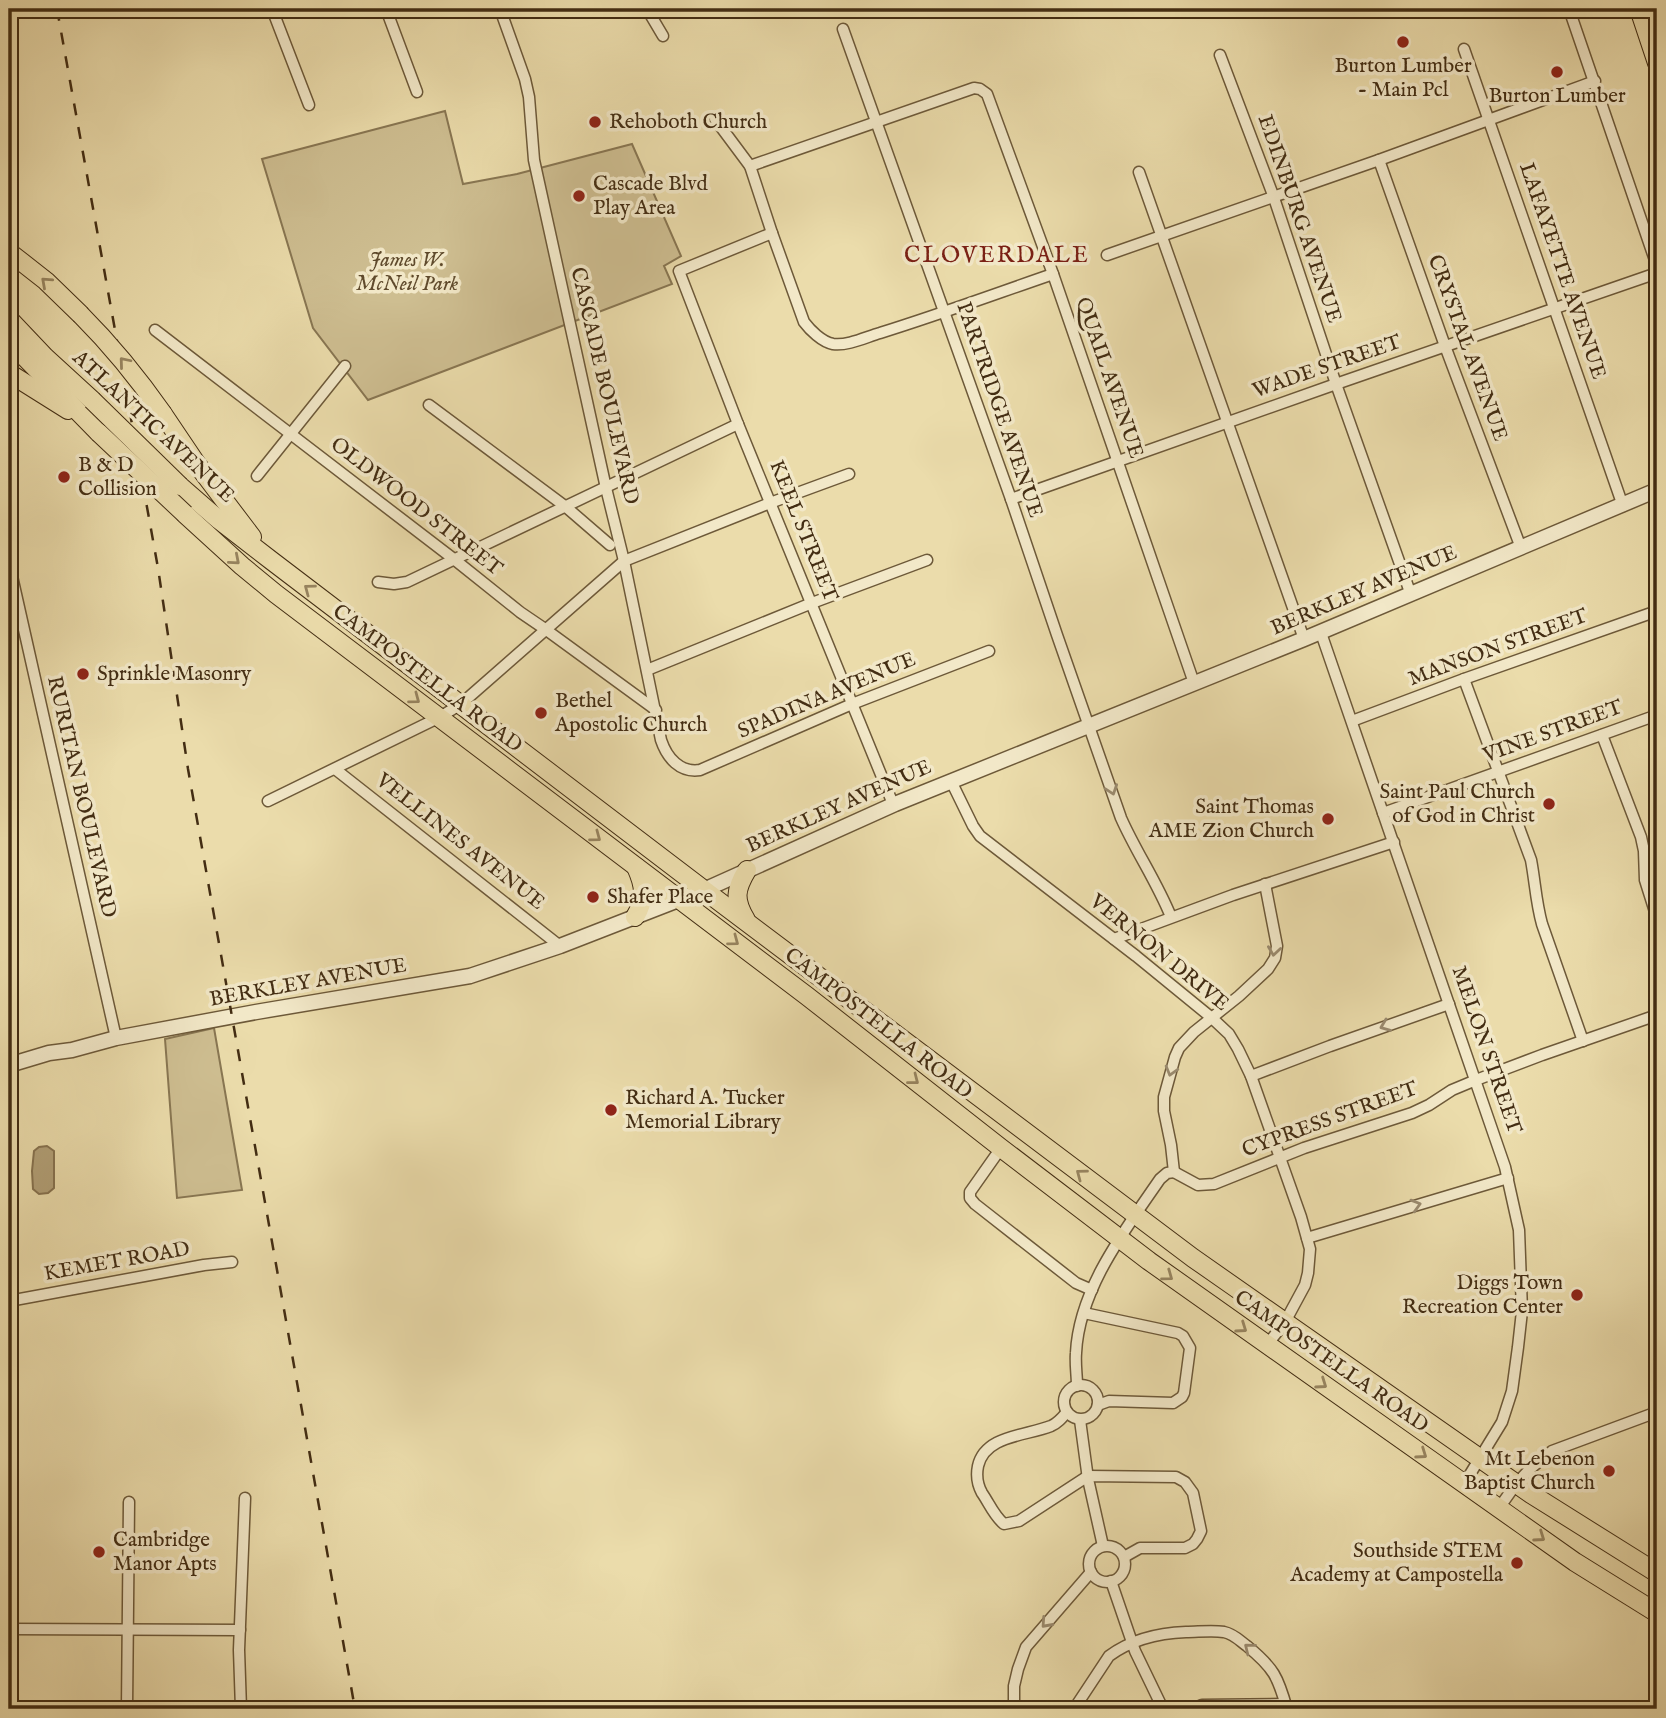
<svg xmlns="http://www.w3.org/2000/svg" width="1666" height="1718" viewBox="0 0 1666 1718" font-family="'IM FELL English',serif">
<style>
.green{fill:#cebe91;stroke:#887652;stroke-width:2}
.water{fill:#b2a077;stroke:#86724f;stroke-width:2}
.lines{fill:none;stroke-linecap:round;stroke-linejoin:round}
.minor-casing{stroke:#6d5939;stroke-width:13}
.tertiary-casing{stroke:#6d5939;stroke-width:17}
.primary-casing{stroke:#432d13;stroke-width:20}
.minor{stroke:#f2e8c8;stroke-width:10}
.tertiary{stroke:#f2e8c8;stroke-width:14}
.primary{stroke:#ebdcab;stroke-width:18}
.rail{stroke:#432d13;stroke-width:2.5;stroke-dasharray:12 12;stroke-linecap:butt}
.primary-bridge-casing{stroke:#432d13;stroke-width:20;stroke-linecap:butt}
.primary-bridge{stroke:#ebdcab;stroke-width:18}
.oneway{stroke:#97845f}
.oneway2{stroke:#9a8a6e}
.poi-dot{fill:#8f2418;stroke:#f2e8c8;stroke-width:2.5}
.labels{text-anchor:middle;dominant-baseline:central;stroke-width:7;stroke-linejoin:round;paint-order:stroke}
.poi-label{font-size:21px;fill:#432d13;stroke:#f2e8c8;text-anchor:start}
.street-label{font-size:21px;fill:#432d13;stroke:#f2e8c8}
.park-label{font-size:21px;font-style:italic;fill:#5f4a2c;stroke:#f2e8c8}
.neighbourhood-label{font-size:23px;letter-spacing:2px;fill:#7a1f14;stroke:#f2e8c8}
</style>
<rect width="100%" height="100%" fill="#ebdcab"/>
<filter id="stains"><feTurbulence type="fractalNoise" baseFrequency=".00286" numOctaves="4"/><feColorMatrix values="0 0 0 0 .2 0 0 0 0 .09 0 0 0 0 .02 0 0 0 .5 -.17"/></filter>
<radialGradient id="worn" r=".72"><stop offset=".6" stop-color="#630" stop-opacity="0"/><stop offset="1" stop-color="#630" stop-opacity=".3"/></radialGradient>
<g class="green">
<polygon points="445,111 463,184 517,174 632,144 681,256 664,266 672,284 368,400 313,328 262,159"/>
<polygon points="214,1028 242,1190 177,1198 165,1039"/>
</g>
<polygon class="water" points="47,1146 54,1151 54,1188 48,1193 39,1194 33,1189 32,1171 34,1151 39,1147"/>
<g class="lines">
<defs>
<g id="minor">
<polyline points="272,9 309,105"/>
<polyline points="386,9 417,92"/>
<path d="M500,9L525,79L529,97L534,160L606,488L624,561L661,740C667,758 680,773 700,770L852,704L989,651"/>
<polyline points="647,9 663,36"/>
<polyline points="1569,9 1657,266"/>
<path d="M843,29L1011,499L1057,635L1121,818C1136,852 1157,882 1171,917"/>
<polyline points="1464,49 1623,506"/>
<polyline points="1220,55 1273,195 1336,384 1411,595"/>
<path d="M715,119L750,166L772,233L804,322C810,330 822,342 833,344C848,346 866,337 880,333C938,315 995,294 1053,274"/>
<polyline points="1379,160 1445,346 1521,548"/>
<polyline points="750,166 974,88 980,89 987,94 1053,274 1194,683"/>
<polyline points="1139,172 1304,639"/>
<polyline points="772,233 679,271 738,424 893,804"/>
<polyline points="1107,255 1379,160 1595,81"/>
<polyline points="155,330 455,560 520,612 545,629 656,710"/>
<polyline points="429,405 566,507 610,545"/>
<polyline points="257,476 345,366"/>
<polyline points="1011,499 1336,384 1657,273"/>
<polyline points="9,563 116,1038"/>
<polyline points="378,582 394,584 407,582 738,424"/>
<polyline points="1321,633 1505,1167 1519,1230 1522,1311 1518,1347 1512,1391 1502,1422 1464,1484"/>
<polyline points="647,670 812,603 927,560"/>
<path d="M1464,679L1531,860C1535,881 1536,903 1542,924L1583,1041"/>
<polyline points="1352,721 1464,679 1657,611"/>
<polyline points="1602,735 1641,837 1644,851 1645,880 1657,918"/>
<polyline points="335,769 560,946"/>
<polyline points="951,781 973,826 980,836 1136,956 1212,1018 1229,1034 1238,1049 1251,1076 1301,1217 1310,1249 1308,1273 1305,1285 1285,1322 1267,1345"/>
<polyline points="268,801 440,717 461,704 624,561 770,503 849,474"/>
<polyline points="1383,813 1657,715"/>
<polyline points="1114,939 1233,895 1394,842"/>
<polyline points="1251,1076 1330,1046 1449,1004"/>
<polyline points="1001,1148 970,1192 970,1198 975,1204 1076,1283 1092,1290"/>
<polyline points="1174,1172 1198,1185 1214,1184 1304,1148 1412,1113 1429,1105 1452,1090 1476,1080 1542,1055 1657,1015"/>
<polyline points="1174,1172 1171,1145 1164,1111 1164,1097 1175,1057 1179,1048 1194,1032 1239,996 1268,969 1275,958 1277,946 1265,884"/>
<polyline points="1307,1238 1508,1178"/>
<polyline points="9,1301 204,1265 232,1262"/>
<polyline points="1084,1313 1178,1333 1183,1336 1190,1348 1184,1393 1182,1397 1173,1403 1109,1401 1098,1405"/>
<circle cx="1081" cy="1402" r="17"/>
<path d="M1077,1386C1077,1375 1075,1364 1076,1353C1079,1289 1125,1230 1160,1179L1167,1173L1174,1172"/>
<path d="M1067,1412C1062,1418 1058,1423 1051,1426C1026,1436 985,1435 978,1466C976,1476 977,1484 982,1493C989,1503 994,1516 1004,1524L1019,1521L1088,1476L1176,1477L1185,1482L1193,1493L1201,1531L1197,1539L1193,1544L1185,1548H1140L1124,1557"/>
<polyline points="1080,1420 1088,1479 1103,1546"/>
<polyline points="1499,1508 1516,1484 1530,1469 1552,1451 1657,1412"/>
<circle cx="1107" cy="1564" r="18"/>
<polyline points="1111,1581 1135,1651 1163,1709"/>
<polyline points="9,1629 240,1630"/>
<polyline points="127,1709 129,1502"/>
<polyline points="241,1709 239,1650 245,1498"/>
<polyline points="1014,1709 1014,1686 1018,1669 1026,1647 1091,1572"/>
<path d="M1074,1709L1109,1656C1132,1639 1159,1633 1186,1632C1198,1632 1212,1630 1224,1632C1234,1634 1240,1641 1247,1646C1274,1668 1278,1677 1287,1709"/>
<polyline points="1193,1709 1202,1705 1285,1704"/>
</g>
<polyline id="tertiary" points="9,1065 49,1053 72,1050 116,1038 256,1012 470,976 560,946 704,890 895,804 1304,639 1657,490"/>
<g id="primary">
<polyline points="1639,9 1657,63"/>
<polyline points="9,252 46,281 80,314"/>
<polyline points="9,319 45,357 92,400"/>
<polyline points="9,341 99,433"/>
<polyline points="9,373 68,410"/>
<polyline points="163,414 196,463 252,537"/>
<polyline points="180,486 219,520 272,561 704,890 1193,1258 1531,1494 1657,1573"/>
<polyline points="185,514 242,566 276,594 807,996 1001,1148 1149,1261 1575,1562 1657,1613"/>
<path d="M635,917C646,898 645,887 636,867"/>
<path d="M746,920C734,900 735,890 747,870"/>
</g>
</defs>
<use href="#minor" class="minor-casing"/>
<use href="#tertiary" class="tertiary-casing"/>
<use href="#primary" class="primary-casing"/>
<use href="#minor" class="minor"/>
<use href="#tertiary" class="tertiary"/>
<use href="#primary" class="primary"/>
<polyline class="rail" points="57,9 158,568 188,769 355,1709"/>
<defs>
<g id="primary-bridge">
<path d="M80,314C111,345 138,378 163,414"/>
<polyline points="92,400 180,486"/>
<polyline points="99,433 185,514"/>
</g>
</defs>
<use href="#primary-bridge" class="primary-bridge-casing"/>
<use href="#primary-bridge" class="primary-bridge"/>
</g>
<defs><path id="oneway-chevron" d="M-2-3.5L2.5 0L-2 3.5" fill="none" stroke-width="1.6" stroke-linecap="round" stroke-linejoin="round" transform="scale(1.75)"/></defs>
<g class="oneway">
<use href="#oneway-chevron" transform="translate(46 282) rotate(-138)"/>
<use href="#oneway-chevron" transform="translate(124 362) rotate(-130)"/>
<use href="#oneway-chevron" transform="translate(235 560) rotate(41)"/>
<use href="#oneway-chevron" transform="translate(309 589) rotate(-143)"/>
<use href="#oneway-chevron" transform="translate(415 699) rotate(37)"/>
<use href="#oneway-chevron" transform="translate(596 837) rotate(37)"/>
<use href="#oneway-chevron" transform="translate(734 941) rotate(37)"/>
<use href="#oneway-chevron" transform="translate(914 1080) rotate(38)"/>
<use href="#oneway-chevron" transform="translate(1081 1174) rotate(-143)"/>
<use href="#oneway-chevron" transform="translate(1168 1276) rotate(36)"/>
<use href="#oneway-chevron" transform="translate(1242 1328) rotate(35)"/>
<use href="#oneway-chevron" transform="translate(1322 1384) rotate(35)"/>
<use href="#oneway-chevron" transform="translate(1422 1454) rotate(35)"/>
<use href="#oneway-chevron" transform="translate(1540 1537) rotate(35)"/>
</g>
<g class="oneway2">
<use href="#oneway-chevron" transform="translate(1112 790) rotate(71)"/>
<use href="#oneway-chevron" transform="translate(1274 951) rotate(98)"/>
<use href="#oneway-chevron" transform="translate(1385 1026) rotate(159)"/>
<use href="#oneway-chevron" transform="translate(1171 1071) rotate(106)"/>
<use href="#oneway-chevron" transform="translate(1416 1205) rotate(-16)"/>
<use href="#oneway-chevron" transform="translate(1046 1623) rotate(132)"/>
<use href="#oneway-chevron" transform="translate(1249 1648) rotate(-141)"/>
</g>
<g class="poi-dot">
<circle cx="1403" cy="42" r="7"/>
<circle cx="1557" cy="72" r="7"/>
<circle cx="595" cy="122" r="7"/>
<circle cx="579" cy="196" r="7"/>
<circle cx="64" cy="477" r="7"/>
<circle cx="83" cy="674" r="7"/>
<circle cx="541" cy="713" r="7"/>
<circle cx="1549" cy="804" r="7"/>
<circle cx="1328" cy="819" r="7"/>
<circle cx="593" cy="897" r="7"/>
<circle cx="611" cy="1110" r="7"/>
<circle cx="1577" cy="1295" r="7"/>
<circle cx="1609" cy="1471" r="7"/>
<circle cx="99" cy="1552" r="7"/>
<circle cx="1517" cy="1563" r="7"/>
</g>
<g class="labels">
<g class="poi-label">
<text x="1403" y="66" text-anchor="middle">Burton Lumber<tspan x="1403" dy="24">- Main Pcl</tspan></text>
<text x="1557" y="96" text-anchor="middle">Burton Lumber</text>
<text x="609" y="122">Rehoboth Church</text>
<text x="593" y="184">Cascade Blvd<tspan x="593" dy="24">Play Area</tspan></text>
<text x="78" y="465">B &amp; D<tspan x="78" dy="24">Collision</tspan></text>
<text x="97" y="674">Sprinkle Masonry</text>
<text x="555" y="701">Bethel<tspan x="555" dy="24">Apostolic Church</tspan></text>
<text x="1535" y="792" text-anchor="end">Saint Paul Church<tspan x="1535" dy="24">of God in Christ</tspan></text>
<text x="1314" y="807" text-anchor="end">Saint Thomas<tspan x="1314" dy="24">AME Zion Church</tspan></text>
<text x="607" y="897">Shafer Place</text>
<text x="625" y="1098">Richard A. Tucker<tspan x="625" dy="24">Memorial Library</tspan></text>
<text x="1563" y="1283" text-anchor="end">Diggs Town<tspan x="1563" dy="24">Recreation Center</tspan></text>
<text x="1595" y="1459" text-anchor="end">Mt Lebenon<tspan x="1595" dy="24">Baptist Church</tspan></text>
<text x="113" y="1540">Cambridge<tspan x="113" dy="24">Manor Apts</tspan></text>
<text x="1503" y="1551" text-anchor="end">Southside STEM<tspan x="1503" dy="24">Academy at Campostella</tspan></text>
</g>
<g class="street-label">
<text transform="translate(1299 219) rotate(71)">EDINBURG AVENUE</text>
<text transform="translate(1562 271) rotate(71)">LAFAYETTE AVENUE</text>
<text transform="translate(1467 348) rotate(70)">CRYSTAL AVENUE</text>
<text transform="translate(1327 367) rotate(-19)">WADE STREET</text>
<text transform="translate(1109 378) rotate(71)">QUAIL AVENUE</text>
<text transform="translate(604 386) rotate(77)">CASCADE BOULEVARD</text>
<text transform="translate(999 410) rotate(71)">PARTRIDGE AVENUE</text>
<text transform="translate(153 427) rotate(43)">ATLANTIC AVENUE</text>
<text transform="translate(416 507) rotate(38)">OLDWOOD STREET</text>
<text transform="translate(803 531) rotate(68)">KEEL STREET</text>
<text transform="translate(1364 591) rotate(-23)">BERKLEY AVENUE</text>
<text transform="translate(1498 648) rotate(-20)">MANSON STREET</text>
<text transform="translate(427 679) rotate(37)">CAMPOSTELLA ROAD</text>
<text transform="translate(827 696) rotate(-23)">SPADINA AVENUE</text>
<text transform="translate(1553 732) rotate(-20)">VINE STREET</text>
<text transform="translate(81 797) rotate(77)">RURITAN BOULEVARD</text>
<text transform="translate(839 807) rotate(-24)">BERKLEY AVENUE</text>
<text transform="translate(460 842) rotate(38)">VELLINES AVENUE</text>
<text transform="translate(1159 953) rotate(39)">VERNON DRIVE</text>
<text transform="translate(308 983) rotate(-10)">BERKLEY AVENUE</text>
<text transform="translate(878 1024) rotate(38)">CAMPOSTELLA ROAD</text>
<text transform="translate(1486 1050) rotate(71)">MELON STREET</text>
<text transform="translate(1330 1120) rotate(-20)">CYPRESS STREET</text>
<text transform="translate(117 1262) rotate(-10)">KEMET ROAD</text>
<text transform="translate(1331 1362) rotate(35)">CAMPOSTELLA ROAD</text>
</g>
<g class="park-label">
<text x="407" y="260">James W.<tspan x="407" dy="24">McNeil Park</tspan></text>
</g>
<g class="neighbourhood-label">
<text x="997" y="255">CLOVERDALE</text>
</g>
</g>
<rect width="1666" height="1718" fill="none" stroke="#ebdcab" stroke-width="35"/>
<rect x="10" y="10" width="1645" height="1697" fill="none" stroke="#432d13" stroke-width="3.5"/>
<rect x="18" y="18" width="1631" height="1683" fill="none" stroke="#432d13" stroke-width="2"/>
<rect width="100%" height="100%" filter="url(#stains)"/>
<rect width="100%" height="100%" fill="url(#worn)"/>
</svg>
